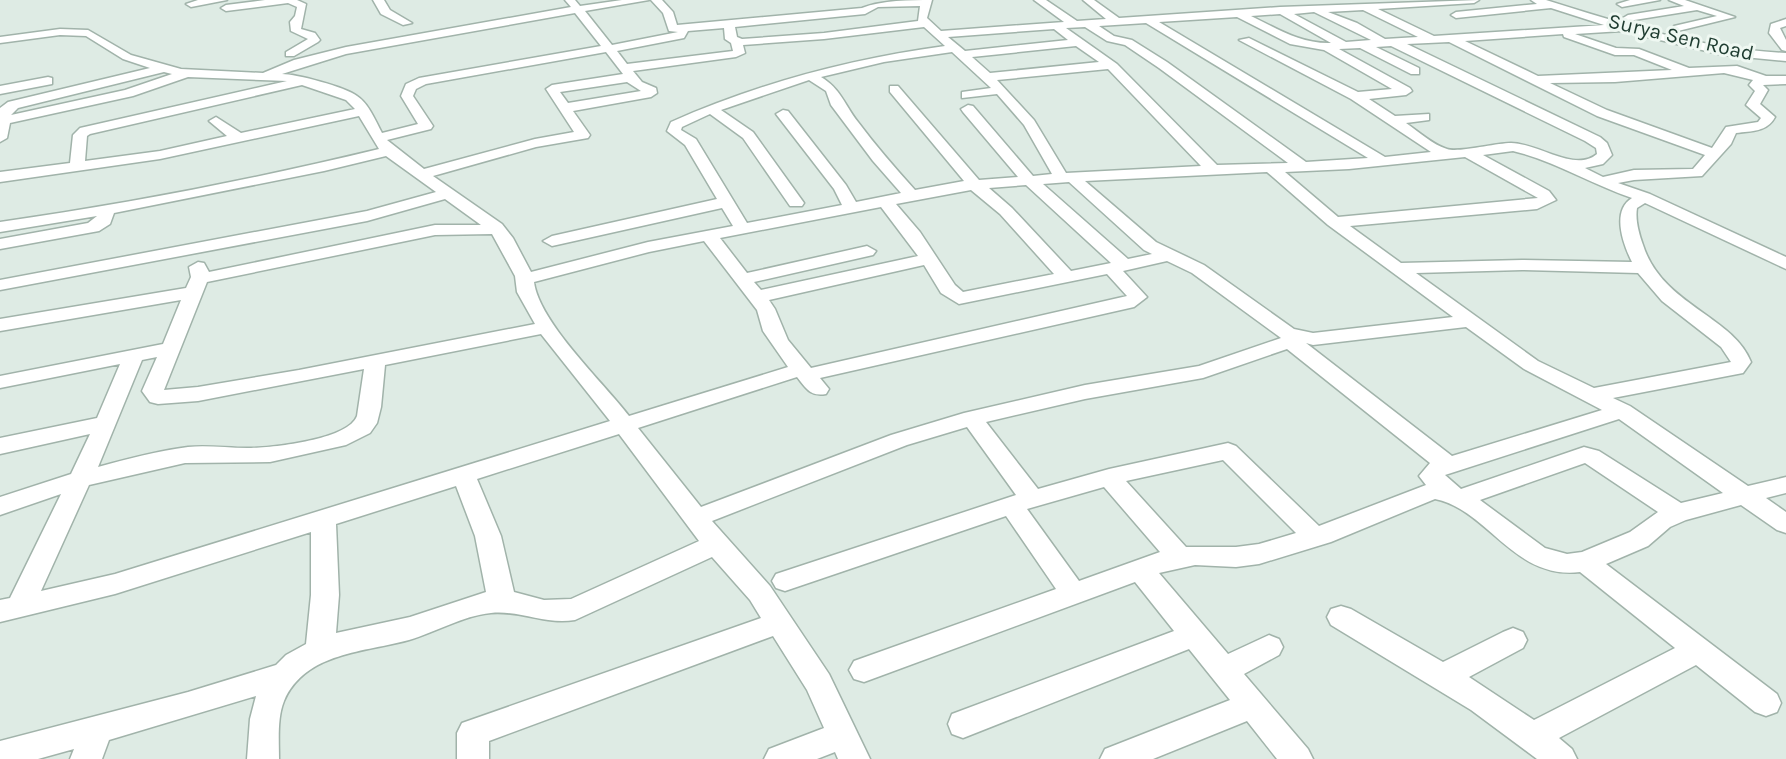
<svg xmlns="http://www.w3.org/2000/svg" width="1786" height="759" viewBox="0 0 1786 759" font-family="Karla,sans-serif">
<style>
.lines{fill:none;stroke-linecap:round;stroke-linejoin:round}
.minor-casing{stroke:#a1b3aa;stroke-width:3}
.minor{fill:#fff;fill-rule:evenodd}
.labels{text-anchor:middle;dominant-baseline:central;stroke-width:6;stroke-linejoin:round;paint-order:stroke}
.far-street-label{font-size:21px;fill:#1e3c30;stroke:#eff8f2}
</style>
<rect width="100%" height="100%" fill="#deebe4"/>
<g class="lines">
<defs>
<g id="minor">
<polygon points="198,0 227,0 191,7 186,4"/>
<polygon points="265,0 297,0 306,4 301,29 315,33 320,40 318,42 294,56 286,56 286,52 308,39 291,31 290,22 295,16 297,7 288,3 226,11 221,8 226,5"/>
<polygon points="373,0 384,0 390,10 412,23 403,25 381,14"/>
<path d="M565,0H575L580,6L622,0H649L585,11L612,45L678,32L669,31L663,13L651,0H662L673,12L677,25L862,8C882,0 910,0 932,0L927,18L941,31L1064,22L1034,0H1046L1077,21L1106,19L1083,0H1094L1119,18L1280,7L1479,0L1474,3L1378,9L1434,36L1604,25L1551,8L1456,18L1451,15L1456,12L1537,4L1531,0H1546C1625,25 1702,49 1786,53V61L1723,55L1622,31L1575,34L1616,48L1639,49L1689,68L1737,66L1766,76H1786V84L1763,85L1768,90L1760,104L1775,117C1767,132 1752,131 1736,133L1731,144L1702,176L1634,180L1618,183L1650,194L1786,257V269L1645,203L1637,208C1635,220 1639,234 1643,245C1662,305 1733,316 1751,362L1743,373L1613,398L1630,406L1748,486L1786,477V493L1766,498L1786,512V533L1777,530L1741,505L1686,520L1670,527L1648,546L1606,564L1777,694L1781,703L1777,712L1766,716L1755,712L1696,665L1559,738L1572,749L1577,759H1537L1471,710L1331,625L1327,617L1331,609L1341,606L1351,609L1443,662L1503,632L1513,628L1523,632L1527,640L1523,648L1469,677L1534,720L1675,648L1580,572C1513,580 1489,510 1435,499L1331,542L1259,564L1236,567L1195,565L1159,573L1228,654L1269,635L1279,639L1283,647L1279,655L1244,674L1308,749L1313,759H1277L1247,721L1153,759H1100L1105,749L1230,700L1189,649L963,738L952,734L948,724L952,714L1174,631L1135,582L864,682L854,679L849,670L854,661L1056,589L1006,516L785,591L776,588L772,581L776,574L1016,495L967,427L907,445L712,521L770,586L829,674L870,759H838L835,752L817,759H764L769,749L824,728L807,690L773,636L489,741V759H457V733L462,723L761,618L750,600L712,557L575,620C545,625 520,610 491,613C462,616 436,632 409,640C366,652 305,652 284,701C277,718 279,741 279,759H247L250,719L256,696L109,740L102,759H70L74,749L38,759H0V741L188,692L276,665L286,655L306,644L311,595V532L115,594L0,622V600L10,598L61,494L0,515V497L71,474L90,434L0,454V438L97,418L120,364L0,388V376L163,344L181,300L0,331V319L186,288L191,277L189,267L198,262L204,263L209,272L435,225H481L445,199L367,221L0,290V280L367,211L436,192L386,156L324,171L114,213L110,224L99,231L0,249V239L88,223L97,216L0,232V222C127,204 255,179 379,149L359,116L160,159L0,182V172L70,163L73,135L80,128L287,81L188,77L133,96L10,123L7,138L0,142V108L8,102L150,68L123,59L86,36L60,35L0,43V37L60,29L88,30L131,55L181,69L263,73L294,60L346,47L571,7ZM920,6L918,21L824,33L742,39L737,37L735,27L865,14L878,7ZM1363,10L1418,37L1385,39L1357,23L1328,12ZM1314,12L1371,40L1346,42L1294,14ZM575,13L601,46L419,78L406,84L401,96L418,124L382,133C375,120 369,104 357,96C346,87 296,74 282,74L346,54ZM1280,14L1331,43C1301,44 1278,29 1251,16ZM1237,17L1290,44L1324,50L1392,89L1358,92L1249,38L1239,40L1351,99L1431,152L1385,157L1159,22ZM1146,23L1368,158L1306,162L1167,62L1132,40L1114,36L1099,26ZM924,27L945,46C850,59 759,83 671,122L667,131L685,145L717,199L552,236L543,241L552,246L722,208L733,226L648,242L531,272L513,238L502,224L433,176L536,147L588,138L590,135L573,111L651,97L657,93L656,88L642,82L633,71L736,57L745,53L743,45L824,39ZM1085,27L1107,41L1125,45L1159,68L1288,163L1217,165L1117,64L1066,28ZM724,28L725,39L731,43L733,51L627,64L617,51L684,38L688,31ZM1054,29L1068,40L965,51L948,37ZM1563,34L1564,37L1615,55H1634L1672,70L1538,76L1465,41ZM1449,42L1597,116L1705,155L1693,169L1634,170L1603,177L1585,168L1603,164L1612,155L1607,143L1600,137L1407,44ZM1076,46L1099,62L990,73L972,57ZM1391,46L1585,141L1596,148L1597,154C1575,173 1538,143 1511,143C1496,143 1458,153 1447,149C1433,145 1418,131 1406,123L1429,120V114L1395,116L1369,99L1406,95L1412,91L1410,88L1339,49L1360,48L1411,74H1419V68L1376,47ZM606,52L623,74L552,85L546,89L574,132L535,139L424,169L387,140L431,129L433,126L413,96L416,89L426,84ZM952,52L991,88L962,92V98L997,94L1024,125L1052,174L1033,176L973,106L968,105L961,109L963,112L1018,177L979,180L898,86H890V92L964,181L915,190C895,168 876,146 858,122C844,104 841,89 821,77L884,62ZM1108,69L1109,70L1201,166L1066,173L1034,120L997,80ZM164,72L172,74L125,90L11,115L18,108ZM1724,73L1753,80L1749,85L1755,91L1746,105L1761,118L1758,122L1726,127L1712,148L1607,110L1550,83L1615,82ZM809,80L826,91L831,105L873,161L901,193L856,202L846,185L788,111L783,110L776,114L834,189L842,205L747,223L696,139L681,130L682,127L710,114L743,138L790,206H802L804,203L753,132L721,110ZM627,82L641,91L568,103L560,92ZM302,85L346,100L355,109L241,133L216,117L209,121L227,136L160,151L85,161L87,136L90,134ZM1513,151C1555,161 1591,184 1632,198C1611,211 1623,244 1632,262L1522,260L1401,263L1350,226L1537,209L1556,200L1549,191L1483,155ZM1465,157L1538,198L1338,217L1285,172L1349,169ZM1267,172L1328,225L1453,317L1313,333L1294,329L1204,265L1156,242L1085,181ZM1069,182L1144,250L1152,254L1128,259L1043,184ZM1026,185L1111,263L1071,271L1012,208L989,188ZM971,190L1000,214L1054,274L963,292L955,285L920,232L896,204ZM881,207L918,256L761,290L754,282L873,255L876,251L867,246L747,273L720,238ZM492,234L515,276L517,292L535,324L299,370L198,387L164,390L207,282L435,235ZM704,241L757,310L763,331L788,367L629,416C603,382 539,322 534,282L649,252ZM1167,261L1192,273L1281,338L1199,366L1085,385L964,413L891,435L701,507L638,428L797,377C806,388 810,397 826,394L829,389L820,378L1134,307L1147,297L1123,271ZM924,265L941,293L959,304L1107,274L1127,296L811,368L788,340L775,309L769,300ZM1522,270L1638,273L1662,301L1721,347L1731,362L1594,388L1538,361L1416,273ZM1466,327L1524,369L1602,410L1452,456L1306,343L1313,345ZM541,334L610,421L115,574L41,591L89,485L185,463L270,462L346,445L370,433L377,423L381,407L385,365ZM1287,349L1430,463L1419,476L1426,485L1319,526L1236,446L1228,443L1109,469L1038,489L986,422L1085,399L1203,378ZM157,357L142,391L150,402L158,404L198,401L364,369L357,416C348,440 271,448 247,448C227,448 207,445 188,447C157,451 127,459 98,467L142,360ZM1619,419L1723,493L1681,503L1599,451L1584,447L1461,489L1445,475ZM619,434L699,541L571,599L544,600L514,592L501,536L477,479ZM1223,460L1296,533L1259,544L1236,547H1186L1126,481ZM1585,463L1658,512L1630,532L1582,552L1567,554L1545,548L1480,500ZM456,486L475,536L486,592L410,617L336,633L339,595L336,524ZM1104,487L1160,552L1079,581L1027,509Z"/>
<polygon points="1630,0 1660,0 1622,7 1617,4"/>
<polygon points="1669,0 1685,0 1735,17 1678,31 1674,30 1674,26 1717,16 1697,10 1628,21 1623,18 1628,15 1684,6"/>
<polygon points="1786,19 1786,26 1780,28 1786,40 1786,51 1782,50 1769,33 1771,24"/>
<polygon points="48,77 52,78 52,84 0,94 0,86"/>
</g>
</defs>
<use href="#minor" class="minor-casing"/>
<use href="#minor" class="minor"/>
</g>
<g class="labels">
<g class="far-street-label">
<text transform="translate(1681 37) rotate(13)">Surya Sen Road</text>
</g>
</g>
</svg>
